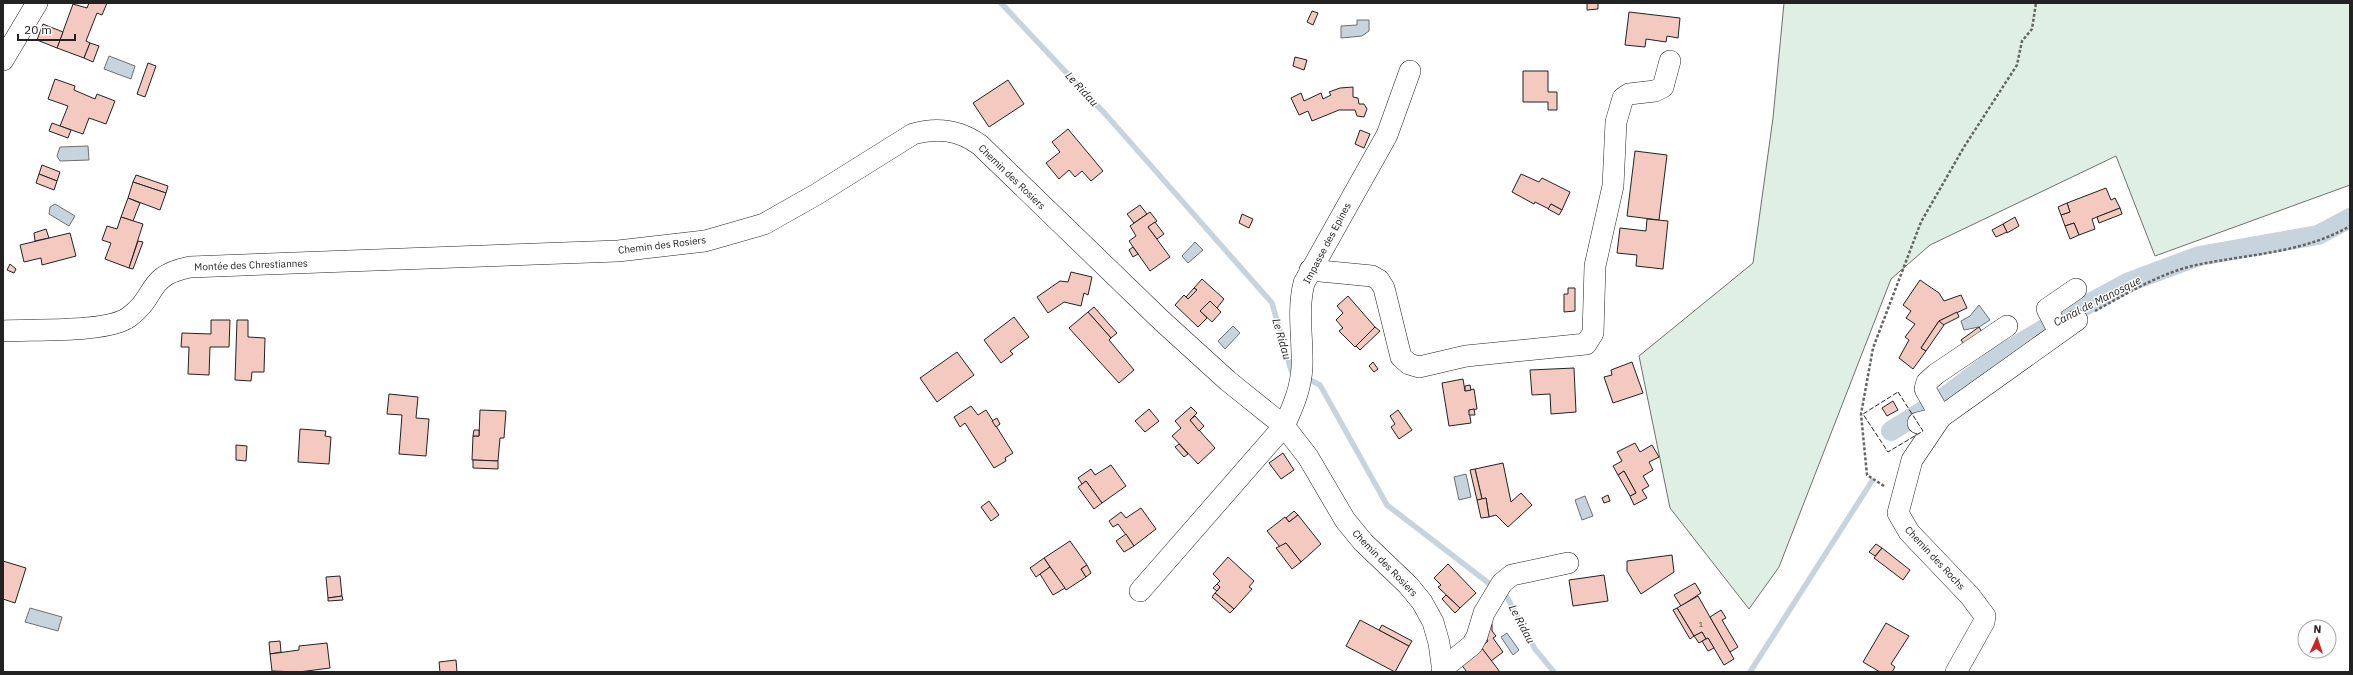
<svg xmlns="http://www.w3.org/2000/svg" width="2353" height="675" viewBox="0 0 2353 675" font-family="'IBM Plex Sans',sans-serif">
<style>
.green{fill:#e0efe3;stroke:#6f6f6f}
.water{fill:#c7d3dd;stroke:#6f6f6f}
.lines{fill:none;stroke-linecap:round;stroke-linejoin:round}
.stream{stroke:#c7d3dd;stroke-width:5.5}
.canal{stroke:#c7d3dd;stroke-width:20}
.building{fill:#f3c9c0;stroke:#222}
.minor-casing{stroke:#222;stroke-width:22}
.path{stroke:#646464;stroke-width:2.5;stroke-dasharray:3 2;stroke-linecap:butt}
.minor{stroke:#fff;stroke-width:21}
.fence{stroke:#222;stroke-width:1;stroke-dasharray:5 2;stroke-linecap:butt}
.labels{text-anchor:middle;dominant-baseline:central;stroke-width:3;stroke-linejoin:round;paint-order:stroke}
.number-label{font-size:8px;fill:#564c4a}
.street-label{font-size:10px;fill:#222;stroke:#fff}
.water-label{font-size:11px;font-style:italic;fill:#222;stroke:#fff}
</style>
<rect width="100%" height="100%" fill="#fff"/>
<polygon class="green" points="1784,3 2350,3 2350,185 2155,256 2116,156 1930,245 1891,279 1779,567 1749,609 1670,508 1639,356 1753,263 1773,118"/>
<g class="water">
<polygon points="1357,20 1369,20 1369,31 1362,36 1341,38 1341,26 1357,25"/>
<polygon points="109,56 135,66 131,79 104,69"/>
<polygon points="88,146 89,160 60,161 57,156 60,147"/>
<polygon points="55,204 75,216 69,226 49,214 50,207"/>
<polygon points="1195,242 1203,250 1188,263 1182,256"/>
<polygon points="1979,305 1990,320 1979,327 1964,330 1961,321 1970,316"/>
<polygon points="1233,326 1240,333 1225,349 1218,341"/>
<polygon points="1466,474 1471,497 1459,500 1454,477"/>
<polygon points="1585,496 1593,516 1582,520 1575,500"/>
<polygon points="30,608 62,617 58,631 25,622"/>
<polygon points="1507,633 1519,650 1513,655 1501,637"/>
</g>
<g class="lines">
<g class="stream">
<polyline points="1001,3 1108,117 1272,303 1291,370 1296,373"/>
<polyline points="1306,378 1320,385 1387,505 1495,588"/>
<polyline points="1502,593 1507,597 1535,649 1554,672"/>
<polyline points="1750,672 1872,481"/>
</g>
<polyline class="canal" points="1891,431 1942,399 1999,356 2064,317 2129,282 2199,256 2318,235 2350,218"/>
</g>
<g class="building">
<polygon points="89,3 107,3 102,15 97,13 86,41 90,43 84,58 57,48 73,4 87,8"/>
<polygon points="1587,3 1598,3 1598,9 1587,10"/>
<polygon points="1312,11 1318,13 1313,25 1307,22"/>
<polygon points="1629,12 1680,18 1678,38 1667,36 1666,42 1646,39 1645,47 1625,45"/>
<polygon points="43,24 63,32 57,48 37,40"/>
<polygon points="90,43 99,46 93,62 84,58"/>
<polygon points="1295,57 1307,60 1304,70 1293,66"/>
<polygon points="148,63 156,66 145,97 137,94"/>
<polygon points="1523,71 1548,71 1548,92 1557,92 1557,110 1548,110 1548,102 1523,102"/>
<polygon points="55,79 75,86 74,90 95,99 97,94 115,101 106,124 89,118 83,134 60,126 68,106 48,99"/>
<polygon points="1008,80 1024,104 989,127 973,103"/>
<polygon points="1353,87 1353,97 1358,98 1359,104 1364,104 1367,109 1364,117 1357,116 1355,110 1339,110 1312,121 1308,111 1299,115 1291,98 1301,93 1304,101 1321,93 1323,99 1331,95 1329,92 1340,88"/>
<polygon points="52,123 71,130 68,138 49,131"/>
<polygon points="1068,129 1103,171 1091,181 1082,171 1075,177 1069,170 1059,179 1046,163 1060,152 1052,142"/>
<polygon points="1360,130 1370,134 1364,148 1355,144"/>
<polygon points="1635,151 1667,155 1659,220 1627,216"/>
<polygon points="42,165 60,172 57,181 39,174"/>
<polygon points="39,174 57,181 54,190 36,183"/>
<polygon points="1521,174 1539,182 1542,178 1570,192 1562,210 1551,204 1549,209 1535,202 1534,204 1512,192"/>
<polygon points="136,175 168,186 166,193 133,182"/>
<polygon points="133,182 166,193 160,210 128,198"/>
<polygon points="2106,188 2111,200 2115,198 2120,208 2092,219 2095,229 2079,235 2074,223 2065,226 2061,215 2070,212 2067,203"/>
<polygon points="128,198 140,203 133,221 121,217"/>
<polygon points="2067,203 2070,212 2061,215 2058,207"/>
<polygon points="1551,204 1562,210 1559,215 1548,209"/>
<polygon points="1140,205 1147,214 1134,223 1127,214"/>
<polygon points="2120,208 2122,214 2099,223 2097,217"/>
<polygon points="1150,212 1157,221 1148,227 1170,257 1150,271 1129,241 1136,236 1130,226"/>
<polygon points="1242,214 1253,219 1249,228 1239,223"/>
<polygon points="121,217 143,224 129,268 105,259 111,243 102,240 107,226 117,229"/>
<polygon points="2015,217 2019,226 2007,233 2003,224"/>
<polygon points="1647,219 1668,221 1663,269 1636,266 1637,255 1617,253 1620,228 1646,231"/>
<polygon points="1155,222 1164,234 1157,239 1148,227"/>
<polygon points="2074,223 2079,235 2070,239 2065,226"/>
<polygon points="2003,224 2007,232 1996,237 1992,230"/>
<polygon points="46,229 49,238 35,241 34,233"/>
<polygon points="70,233 76,256 42,265 41,258 24,262 20,245"/>
<polygon points="138,241 143,242 133,269 129,268"/>
<polygon points="1133,247 1138,254 1133,257 1129,250"/>
<polygon points="10,264 16,269 14,273 7,270"/>
<polygon points="1071,272 1092,277 1088,295 1084,293 1081,306 1064,302 1048,313 1037,297 1060,281 1068,282"/>
<polygon points="1202,279 1224,299 1217,308 1210,301 1200,311 1207,318 1198,327 1175,305 1184,295 1188,299 1197,290 1194,288"/>
<polygon points="1920,280 1939,293 1944,301 1961,295 1967,308 1939,321 1921,348 1926,351 1913,369 1899,358 1909,340 1905,337 1915,324 1906,318 1911,311 1903,305"/>
<polygon points="1194,288 1197,290 1188,299 1186,297"/>
<polygon points="1568,288 1575,288 1575,311 1564,312 1564,294 1568,294"/>
<polygon points="1348,296 1375,327 1355,347 1339,331 1343,328 1336,320 1343,313 1337,306"/>
<polygon points="1210,301 1221,312 1212,322 1200,311"/>
<polygon points="1094,307 1117,333 1111,338 1088,312"/>
<polygon points="1088,312 1111,338 1109,340 1134,370 1119,383 1069,328"/>
<polygon points="1957,312 1959,317 1943,325 1939,321"/>
<polygon points="1014,317 1029,337 1010,351 1013,354 1001,363 984,340"/>
<polygon points="211,320 230,320 229,347 210,347 209,375 188,374 189,347 181,347 182,333 211,334"/>
<polygon points="237,320 248,320 248,337 265,338 264,372 252,372 251,381 235,380"/>
<polygon points="1939,321 1944,325 1926,351 1921,348"/>
<polygon points="1375,327 1380,331 1360,350 1356,346"/>
<polygon points="1979,327 1984,336 1967,348 1961,340"/>
<polygon points="957,352 974,375 937,402 920,378"/>
<polygon points="1373,362 1378,369 1374,372 1369,366"/>
<polygon points="1632,362 1643,393 1613,403 1604,377 1612,375 1611,370"/>
<polygon points="1574,368 1576,412 1551,414 1550,394 1532,395 1530,370"/>
<polygon points="1463,379 1465,391 1474,389 1477,409 1469,410 1471,423 1449,426 1442,383"/>
<polygon points="1470,385 1471,390 1465,391 1465,386"/>
<polygon points="389,394 418,397 416,418 429,419 426,456 399,454 402,415 387,414"/>
<polygon points="1893,401 1898,410 1887,416 1882,408"/>
<polygon points="971,406 978,415 986,410 1013,453 1005,458 1006,461 994,468 965,423 960,427 954,417"/>
<polygon points="1191,407 1197,413 1190,420 1215,448 1198,464 1172,436 1181,428 1175,421"/>
<polygon points="1149,409 1159,421 1145,432 1135,421"/>
<polygon points="1474,409 1475,415 1469,415 1469,410"/>
<polygon points="480,410 506,411 504,438 500,438 498,461 472,460 473,436 479,436"/>
<polygon points="1398,410 1412,430 1399,439 1391,427 1395,424 1390,416"/>
<polygon points="1195,416 1204,426 1199,431 1190,420"/>
<polygon points="997,418 1000,424 996,427 992,421"/>
<polygon points="300,429 326,431 325,436 331,437 329,464 298,462"/>
<polygon points="474,430 479,430 479,436 473,436"/>
<polygon points="1635,443 1640,452 1652,445 1659,457 1649,462 1653,470 1643,476 1649,486 1642,490 1647,498 1634,505 1630,496 1636,493 1624,471 1618,475 1613,466 1622,461 1617,452"/>
<polygon points="1179,444 1188,454 1184,457 1175,447"/>
<polygon points="236,445 247,446 246,461 236,460"/>
<polygon points="1283,453 1294,470 1281,479 1269,463"/>
<polygon points="473,460 498,461 498,469 473,468"/>
<polygon points="1503,463 1511,502 1521,493 1532,505 1508,527 1496,515 1489,517 1486,498 1482,499 1475,469"/>
<polygon points="1111,465 1126,486 1102,503 1086,481 1082,484 1078,478 1091,469 1095,475"/>
<polygon points="1475,469 1482,499 1477,500 1470,470"/>
<polygon points="1624,471 1636,493 1630,496 1618,475"/>
<polygon points="1086,481 1102,503 1094,509 1078,487"/>
<polygon points="1608,495 1610,501 1604,503 1602,498"/>
<polygon points="1486,498 1489,517 1481,518 1477,500"/>
<polygon points="989,501 999,515 991,521 981,507"/>
<polygon points="1141,508 1156,529 1134,546 1118,524 1113,527 1109,521 1121,512 1126,518"/>
<polygon points="1294,511 1298,515 1289,522 1286,518"/>
<polygon points="1298,515 1321,544 1301,562 1286,543 1280,547 1267,531 1285,517 1289,522"/>
<polygon points="1126,534 1134,546 1124,552 1116,541"/>
<polygon points="1070,541 1087,565 1081,569 1086,577 1066,590 1044,558"/>
<polygon points="1286,543 1301,562 1292,569 1276,548"/>
<polygon points="1876,544 1882,548 1875,556 1869,552"/>
<polygon points="1882,548 1910,570 1903,580 1874,558"/>
<polygon points="1672,555 1674,572 1641,594 1627,571 1627,561"/>
<polygon points="1228,557 1254,581 1249,587 1252,589 1234,609 1215,593 1220,587 1217,584 1220,581 1213,574"/>
<polygon points="1044,558 1050,567 1036,577 1030,568"/>
<polygon points="3,561 26,568 15,603 3,599"/>
<polygon points="1448,564 1476,593 1460,608 1438,587 1441,585 1434,578"/>
<polygon points="1087,565 1091,573 1086,577 1081,569"/>
<polygon points="1050,567 1065,588 1053,595 1040,574"/>
<polygon points="1604,575 1608,601 1573,606 1569,580"/>
<polygon points="340,576 342,596 328,598 326,577"/>
<polygon points="1695,583 1701,593 1681,606 1674,595"/>
<polygon points="1217,584 1220,587 1217,591 1213,588"/>
<polygon points="1215,593 1234,609 1230,613 1212,597"/>
<polygon points="1446,595 1460,608 1455,613 1442,599"/>
<polygon points="342,596 343,600 328,601 328,598"/>
<polygon points="1698,596 1734,659 1724,665 1708,638 1706,639 1702,632 1694,636 1677,608"/>
<polygon points="1677,608 1694,636 1690,639 1673,610"/>
<polygon points="1721,610 1726,618 1722,620 1738,647 1730,652 1710,617"/>
<polygon points="1360,620 1409,646 1395,672 1346,646"/>
<polygon points="1484,623 1492,624 1492,631 1496,636 1493,638 1503,652 1491,661 1481,647 1488,641 1483,633"/>
<polygon points="1886,623 1909,636 1891,664 1895,667 1892,672 1880,672 1863,662"/>
<polygon points="1382,625 1412,641 1409,646 1379,630"/>
<polygon points="1702,632 1706,639 1699,643 1694,636"/>
<polygon points="1708,638 1714,648 1708,651 1702,641"/>
<polygon points="280,641 281,652 270,654 269,642"/>
<polygon points="327,643 330,668 299,672 272,671 270,654 299,650 299,646"/>
<polygon points="1481,647 1500,672 1467,672 1460,663"/>
<polygon points="456,660 457,672 440,672 439,662"/>
</g>
<g class="lines">
<defs>
<g id="minor">
<polyline points="3,60 37,3"/>
<polyline points="1310,270 1372,276 1379,280 1384,288 1401,357 1409,364 1419,367 1466,356 1586,344 1593,333 1595,266 1613,186 1616,122 1623,98 1629,94 1655,91 1663,87 1670,61"/>
<path d="M3,331C32,329 108,333 129,317C158,296 145,276 190,267L618,251L705,241L764,224L817,194L913,134C938,127 959,130 980,145L1162,321L1228,381L1284,426L1308,457L1345,520L1363,542L1408,585L1422,602L1433,622L1439,643L1443,672"/>
<polyline points="2059,332 2047,309 2076,289"/>
<polyline points="1918,423 1941,417 1925,389 1927,382 1936,374 2007,326"/>
<path d="M1140,591L1284,426C1293,407 1301,388 1302,367C1303,338 1297,311 1304,283L1387,135L1410,71"/>
<polyline points="1442,669 1472,645 1477,636 1484,613 1502,583 1512,575 1568,563"/>
<polyline points="1956,672 1984,622 1985,616 1970,596 1909,532 1898,513 1912,460 1941,417 2077,320"/>
</g>
</defs>
<use href="#minor" class="minor-casing"/>
<g class="path">
<path d="M2095,311C2126,294 2157,275 2192,266C2245,254 2302,254 2350,226"/>
<polyline points="1884,486 1867,475 1861,414 1873,348 1921,222 1964,147 2017,65 2022,41 2032,29 2036,3"/>
</g>
<use href="#minor" class="minor"/>
<polygon class="fence" points="1898,392 1923,431 1888,452 1863,414"/>
</g>
<g class="labels">
<g class="number-label">
<text x="1701" y="624">1</text>
</g>
<g class="street-label">
<text transform="translate(1012 177) rotate(44)">Chemin des Rosiers</text>
<text transform="translate(1327 243) rotate(-62)">Impasse des Epines</text>
<text transform="translate(662 245) rotate(-7)">Chemin des Rosiers</text>
<text transform="translate(251 265) rotate(-2)">Montée des Chrestiannes</text>
<text transform="translate(1935 558) rotate(47)">Chemin des Rochs</text>
<text transform="translate(1385 563) rotate(46)">Chemin des Rosiers</text>
</g>
<g class="water-label">
<text transform="translate(1082 89) rotate(47)">Le Ridau</text>
<text transform="translate(2097 301) rotate(-27)">Canal de Manosque</text>
<text transform="translate(1282 339) rotate(74)">Le Ridau</text>
<text transform="translate(1522 624) rotate(62)">Le Ridau</text>
</g>
</g>
<rect width="2353" height="675" fill="none" stroke="#222222" stroke-width="8"/>
<g transform="translate(2317 639) rotate(3)"><circle r="19" fill="#ffffff" stroke="#a7a7a7"/>
<path d="M0-3L7 15L0 10L-7 15Z" fill="#c62828"/>
<text y="-6" font-size="11" font-weight="bold" text-anchor="middle" fill="#222222">N</text>
</g>
<path d="M18 34v6h57v-6" fill="none" stroke="#222222" stroke-width="2"/>
<text x="24" y="34" font-size="12" fill="#222222" stroke="#ffffff" stroke-width="3" paint-order="stroke">20 m</text>
</svg>
